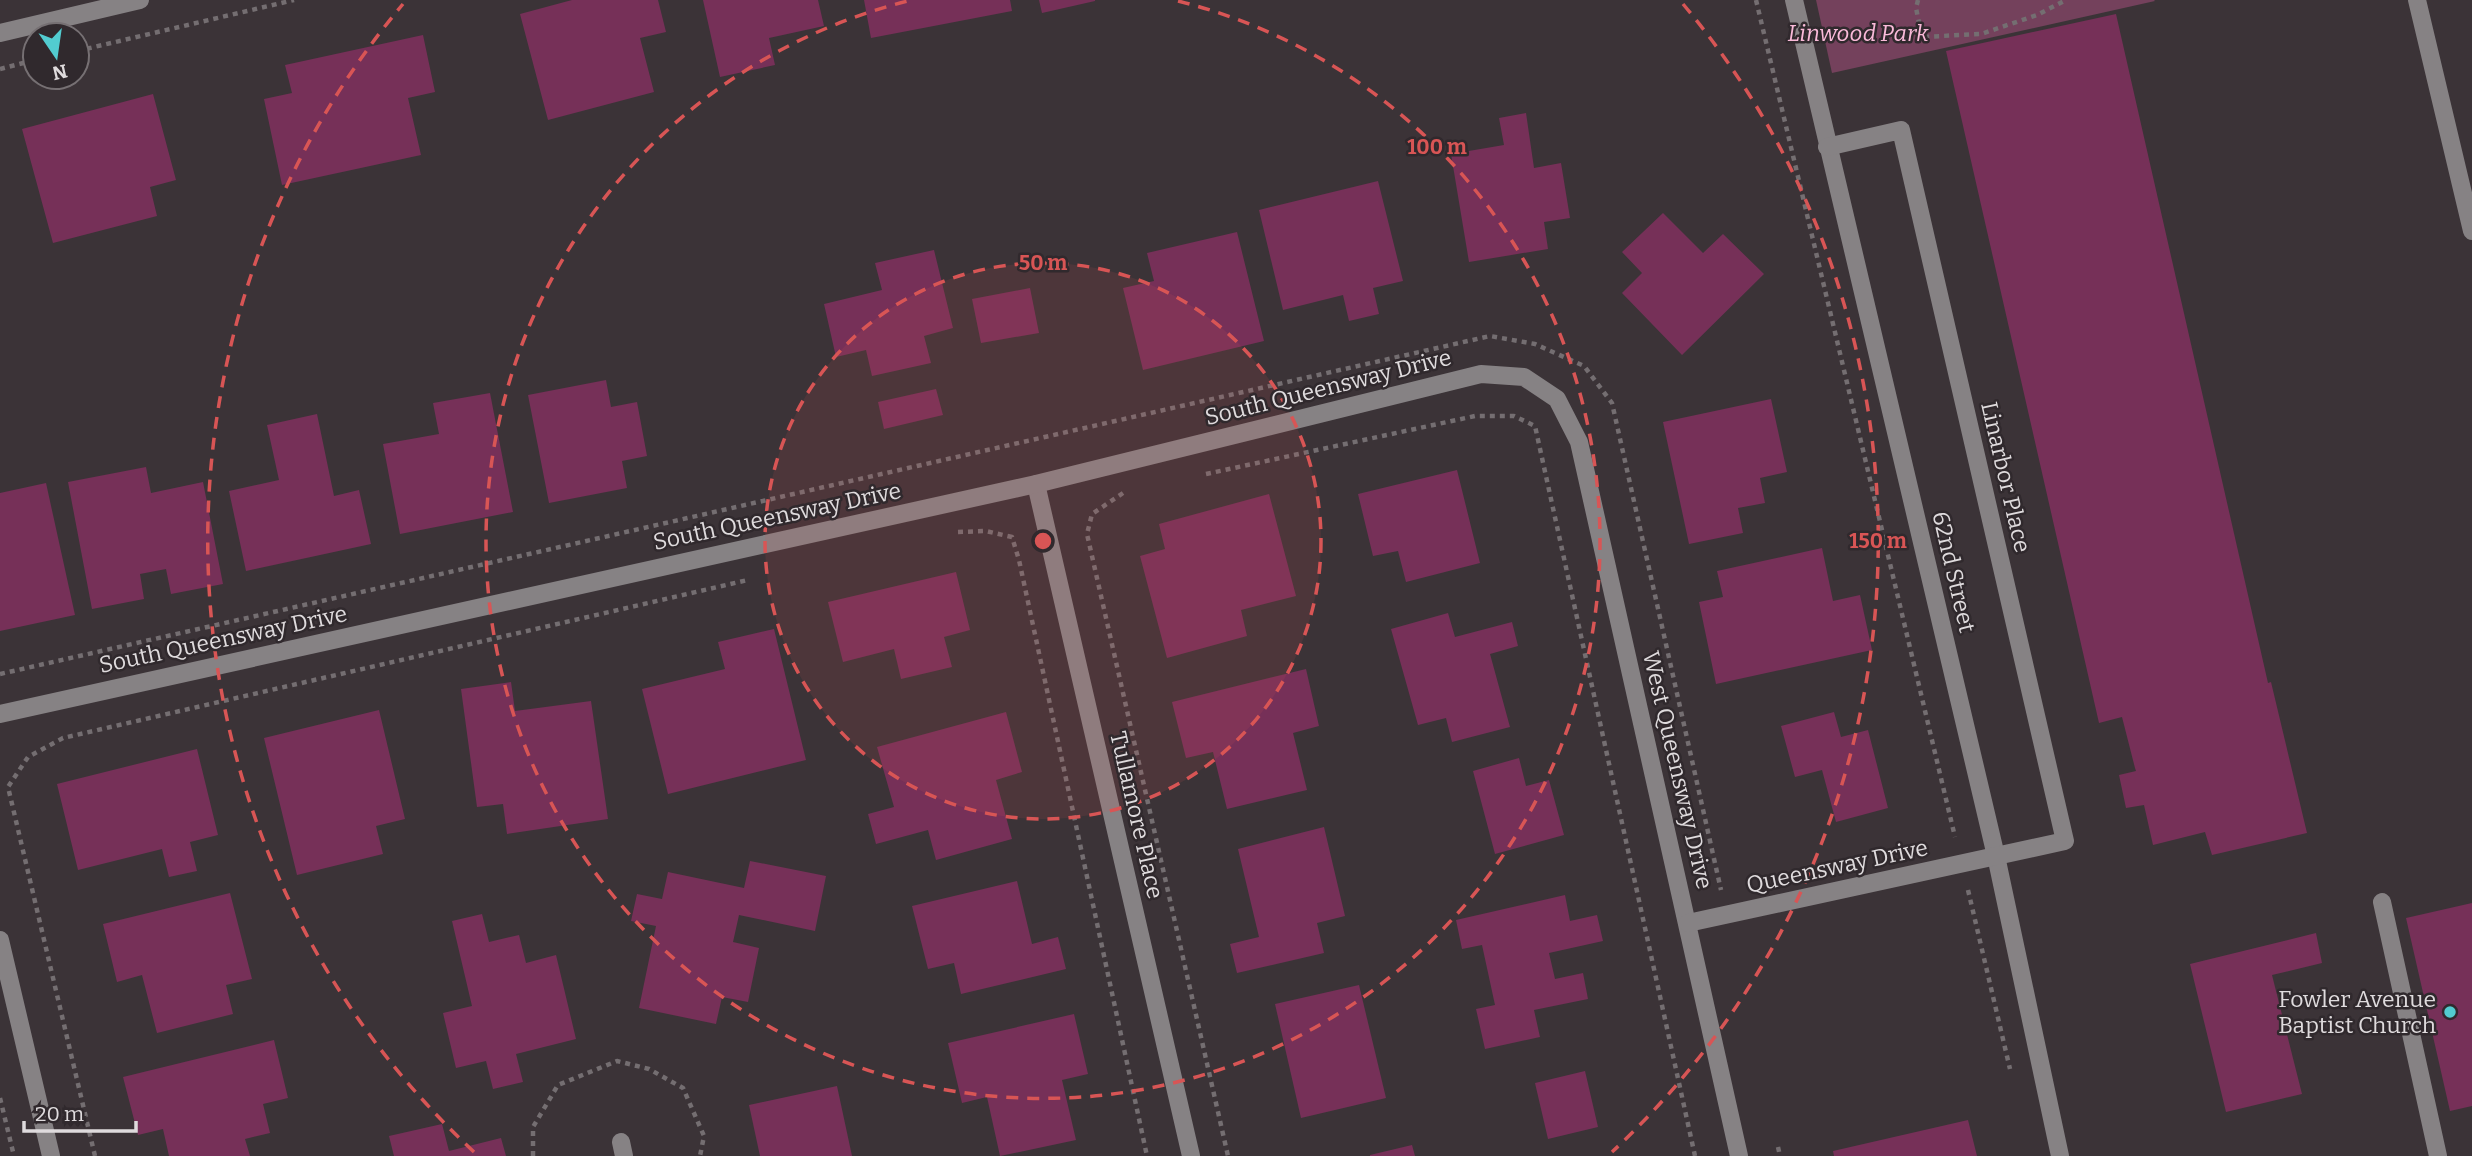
<svg xmlns="http://www.w3.org/2000/svg" width="2472" height="1156" viewBox="0 0 2472 1156" font-family="Bitter,serif">
<style>
.green{fill:#74415c}
.building{fill:#763058}
.lines{fill:none;stroke-linecap:round;stroke-linejoin:round}
.path{stroke:#746e71;stroke-width:4.5;stroke-dasharray:5 5;stroke-linecap:butt}
.minor{stroke:#868284;stroke-width:18}
.ring{fill:none;stroke:#d85555;stroke-width:3.5;stroke-dasharray:12 9}
.poi-dot{fill:#52ccd0;stroke:#30292d;stroke-width:2.5}
.labels{text-anchor:middle;dominant-baseline:central;stroke-width:5;stroke-linejoin:round;paint-order:stroke}
.park-label{font-size:23px;font-style:italic;fill:#fabad9;stroke:#30292d}
.street-label{font-size:23px;fill:#dfdbdd;stroke:#30292d}
.poi-label{font-size:23px;fill:#dfdbdd;stroke:#30292d;text-anchor:end}
.centre{fill:#d85555;stroke:#30292d;stroke-width:3.5}
.ring-label{font-size:21px;text-anchor:middle;font-weight:bold;fill:#d85555;stroke:#30292d;stroke-width:5;stroke-linejoin:round;paint-order:stroke}
</style>
<rect width="100%" height="100%" fill="#3b3337"/>
<polygon class="green" points="1816,0 2154,0 2155,1 1832,73"/>
<g class="building">
<polygon points="572,0 658,0 666,32 640,38 654,92 548,120 520,14"/>
<polygon points="703,0 818,0 824,26 769,38 775,65 720,77"/>
<polygon points="864,0 1010,0 1012,11 871,38"/>
<polygon points="1039,0 1095,0 1095,1 1042,13"/>
<polygon points="2116,14 2268,683 2271,682 2307,833 2212,855 2205,832 2153,845 2144,805 2126,808 2119,775 2136,771 2135,768 2122,717 2099,723 1946,51"/>
<polygon points="423,35 435,92 408,98 421,155 282,185 264,99 292,93 285,65"/>
<polygon points="153,94 176,180 150,187 157,216 53,243 22,129"/>
<polygon points="1526,113 1534,168 1561,163 1570,218 1544,222 1548,249 1469,262 1451,154 1504,145 1499,118"/>
<polygon points="1378,181 1403,281 1373,288 1379,314 1349,321 1343,295 1283,310 1259,210"/>
<polygon points="1663,213 1703,253 1723,234 1764,274 1682,355 1622,293 1642,273 1622,252"/>
<polygon points="1237,232 1264,341 1143,370 1123,288 1154,281 1147,253"/>
<polygon points="934,250 953,328 924,336 931,363 872,376 866,350 836,357 824,304 882,290 875,263"/>
<polygon points="1030,288 1039,333 981,343 972,299"/>
<polygon points="606,380 611,407 637,402 647,456 622,461 627,488 549,503 528,395"/>
<polygon points="936,389 943,415 884,429 878,402"/>
<polygon points="490,393 513,512 400,534 383,444 439,434 433,403"/>
<polygon points="1771,399 1787,472 1760,478 1765,503 1738,508 1743,533 1689,544 1663,422"/>
<polygon points="317,414 334,496 359,490 371,544 246,571 229,491 279,480 267,425"/>
<polygon points="146,467 151,493 203,482 223,584 171,594 166,569 140,574 144,599 92,609 68,482"/>
<polygon points="1457,470 1480,563 1406,582 1398,551 1373,556 1358,494"/>
<polygon points="46,483 75,615 0,631 0,493"/>
<polygon points="1269,494 1296,596 1241,610 1247,636 1167,658 1140,556 1165,549 1159,524"/>
<polygon points="1822,548 1833,601 1860,595 1872,650 1716,684 1699,602 1723,597 1717,571"/>
<polygon points="956,572 970,630 944,637 952,667 901,679 894,649 843,662 828,602"/>
<polygon points="1448,613 1455,637 1512,622 1518,646 1490,654 1510,727 1452,742 1446,718 1418,725 1391,629"/>
<polygon points="774,629 806,760 668,794 642,689 725,669 718,642"/>
<polygon points="1306,669 1319,726 1293,733 1307,790 1227,809 1213,752 1186,758 1172,702"/>
<polygon points="511,682 515,711 591,701 608,819 507,834 503,804 477,807 461,689"/>
<polygon points="379,710 405,819 376,826 383,854 297,875 264,738"/>
<polygon points="1006,712 1022,772 996,780 1012,839 936,860 928,830 876,844 868,814 894,807 877,747"/>
<polygon points="1834,712 1841,737 1868,730 1888,808 1836,822 1822,770 1795,777 1781,726"/>
<polygon points="197,749 218,835 190,842 197,871 169,877 162,849 78,870 57,784"/>
<polygon points="1519,758 1526,786 1549,780 1564,835 1495,854 1473,771"/>
<polygon points="1324,827 1345,916 1317,923 1324,953 1237,973 1230,944 1259,937 1238,849"/>
<polygon points="750,861 826,876 815,931 739,915 733,942 759,948 748,1002 722,997 716,1024 639,1008 656,926 631,921 637,894 662,899 668,872 744,888"/>
<polygon points="1017,881 1032,944 1058,937 1066,969 961,994 954,963 928,969 912,906"/>
<polygon points="230,893 252,979 226,985 233,1014 157,1033 142,975 117,982 103,924"/>
<polygon points="1565,895 1570,921 1597,915 1603,941 1549,953 1555,979 1583,973 1588,999 1534,1010 1540,1037 1485,1049 1476,1009 1495,1005 1482,945 1462,949 1456,920"/>
<polygon points="2472,903 2472,1106 2450,1111 2406,918"/>
<polygon points="482,914 489,942 519,935 526,963 556,955 576,1039 516,1054 523,1082 493,1089 486,1061 456,1068 443,1013 472,1006 452,921"/>
<polygon points="2316,933 2322,963 2272,975 2302,1094 2226,1112 2190,964"/>
<polygon points="1359,985 1386,1098 1301,1118 1275,1004"/>
<polygon points="1074,1014 1088,1074 1062,1080 1076,1140 1000,1156 987,1097 962,1103 948,1043"/>
<polygon points="274,1040 288,1098 263,1104 270,1133 245,1139 250,1156 169,1156 163,1129 138,1135 123,1077"/>
<polygon points="1585,1071 1598,1127 1548,1139 1535,1083"/>
<polygon points="837,1086 852,1156 760,1156 749,1105"/>
<polygon points="1968,1120 1977,1156 1834,1156 1833,1151"/>
<polygon points="442,1124 449,1151 501,1138 506,1156 394,1156 389,1136"/>
<polygon points="1412,1145 1415,1156 1370,1156 1370,1155"/>
</g>
<g class="lines">
<g class="path">
<polyline points="1756,0 1955,837"/>
<polyline points="1918,0 1916,8 1922,37 1981,34 2037,15 2066,0"/>
<polyline points="77,51 294,0"/>
<polyline points="0,69 35,60"/>
<polyline points="1206,474 1475,416 1514,416 1535,426 1695,1156"/>
<polyline points="1123,493 1092,514 1087,534 1228,1156"/>
<polyline points="958,532 986,531 1012,537 1019,560 1147,1156"/>
<polyline points="0,674 1490,336 1535,344 1584,366 1612,403 1721,890"/>
<polyline points="1968,890 2010,1069"/>
<polyline points="0,1098 14,1156"/>
<polyline points="1778,1147 1780,1156"/>
<polyline points="95,1156 8,787 28,757 63,738 748,580"/>
<polyline points="533,1156 533,1127 558,1085 617,1061 649,1069 683,1088 704,1136 700,1156"/>
</g>
<g class="minor">
<polyline points="1794,0 1996,856 2060,1156"/>
<polyline points="2417,0 2472,231"/>
<polyline points="0,33 140,0"/>
<polyline points="1036,484 1191,1156"/>
<polyline points="0,714 1036,484 1481,374 1524,377 1557,399 1579,442 1739,1156"/>
<polyline points="2382,902 2438,1156"/>
<polyline points="1688,923 2065,841 1901,130 1827,147"/>
<polyline points="0,940 51,1156"/>
<polyline points="621,1142 624,1156"/>
</g>
</g>
<circle cx="1043" cy="541" r="278" fill="#d85555" fill-opacity=".12"/>
<g class="ring">
<circle cx="1043" cy="541" r="278"/>
<path d="M1178 1A557 557 0 1 1 908 1"/>
<path d="M474 1152A835 835 0 0 1 403 4M1683 4A835 835 0 0 1 1612 1152"/>
</g>
<circle class="poi-dot" cx="2450" cy="1012" r="7"/>
<g class="labels">
<g class="park-label">
<text x="1858" y="33">Linwood Park</text>
</g>
<g class="street-label">
<text transform="translate(1328 387) rotate(-14)">South Queensway Drive</text>
<text transform="translate(2006 477) rotate(77)">Linarbor Place</text>
<text transform="translate(777 516) rotate(-12)">South Queensway Drive</text>
<text transform="translate(1954 572) rotate(77)">62nd Street</text>
<text transform="translate(223 639) rotate(-12)">South Queensway Drive</text>
<text transform="translate(1678 770) rotate(77)">West Queensway Drive</text>
<text transform="translate(1137 815) rotate(77)">Tullamore Place</text>
<text transform="translate(1837 866) rotate(-12)">Queensway Drive</text>
</g>
<g class="poi-label">
<text x="2436" y="999">Fowler Avenue<tspan x="2436" dy="26">Baptist Church</tspan></text>
</g>
</g>
<circle cx="1043" cy="541" r="10" class="centre"/>
<g class="ring-label">
<text x="1437" y="154">100 m</text>
<text x="1043" y="270">50 m</text>
<text x="1878" y="548">150 m</text>
</g>
<g transform="translate(56 56) rotate(167)"><circle r="33" fill="#30292d" stroke="#767073" stroke-width="2"/>
<path d="M0-5L12 26L0 18L-12 26Z" fill="#52ccd0"/>
<text y="-10" font-size="19" font-weight="bold" text-anchor="middle" fill="#dfdbdd">N</text>
</g>
<path d="M24 1121v10h112v-10" fill="none" stroke="#dfdbdd" stroke-width="3.5"/>
<text x="35" y="1121" font-size="21" fill="#dfdbdd" stroke="#30292d" stroke-width="5" paint-order="stroke">20 m</text>
</svg>
